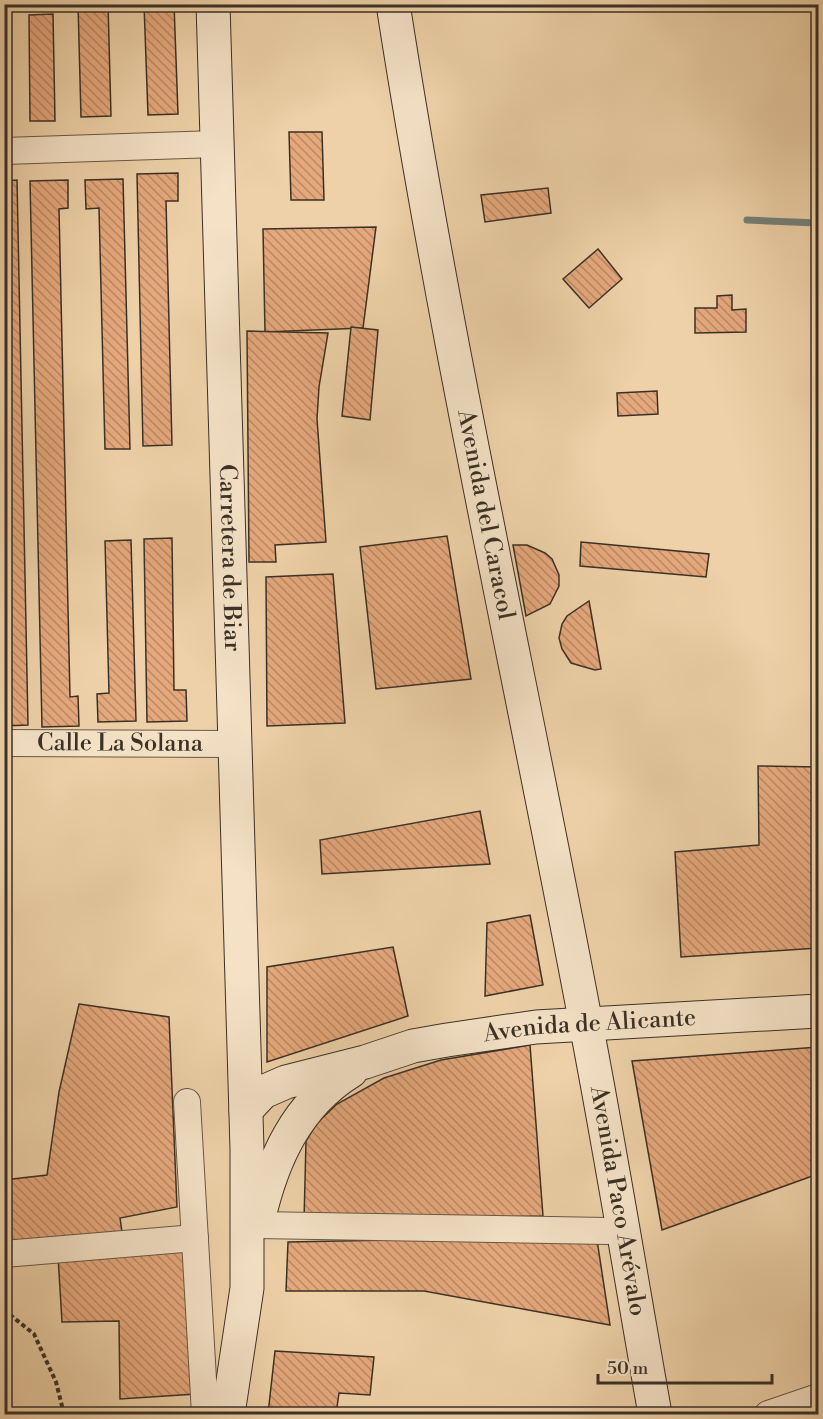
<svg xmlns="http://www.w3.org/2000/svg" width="823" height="1419" viewBox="0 0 823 1419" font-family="'Libre Bodoni',serif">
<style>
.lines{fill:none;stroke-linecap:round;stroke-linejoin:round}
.stream{stroke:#758178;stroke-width:7}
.building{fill:url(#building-back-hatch);stroke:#3b3126;stroke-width:1.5}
.minor-casing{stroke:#685946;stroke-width:28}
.secondary-casing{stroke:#3b3126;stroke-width:35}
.path{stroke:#3b3126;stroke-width:4;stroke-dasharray:4.5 3;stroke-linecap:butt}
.minor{stroke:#f4e1c6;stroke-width:26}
.secondary{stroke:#f4e1c6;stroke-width:33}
.labels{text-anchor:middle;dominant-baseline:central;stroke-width:4.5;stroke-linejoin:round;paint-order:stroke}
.street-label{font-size:24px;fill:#3b3126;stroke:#f4e1c6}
</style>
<defs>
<pattern id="building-back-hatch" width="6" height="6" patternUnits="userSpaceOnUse" patternTransform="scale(1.5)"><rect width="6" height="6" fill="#e5a87c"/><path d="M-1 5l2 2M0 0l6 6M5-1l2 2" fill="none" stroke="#bb8965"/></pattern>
</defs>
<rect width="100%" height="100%" fill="#eed1a8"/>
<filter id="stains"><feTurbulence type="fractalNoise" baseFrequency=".00333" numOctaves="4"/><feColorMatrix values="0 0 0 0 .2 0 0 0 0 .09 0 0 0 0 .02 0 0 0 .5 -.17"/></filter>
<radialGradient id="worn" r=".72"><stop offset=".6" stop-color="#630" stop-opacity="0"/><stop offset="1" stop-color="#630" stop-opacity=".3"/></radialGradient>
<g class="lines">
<polyline class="stream" points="747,220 818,223"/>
</g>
<g class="building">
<polygon points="78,4 108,4 111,116 81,117"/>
<polygon points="144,4 174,4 178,114 148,115"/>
<polygon points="53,14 55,121 30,121 29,15"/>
<polygon points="289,132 322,132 324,200 291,200"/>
<polygon points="178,173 178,201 166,201 172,445 143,446 137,174"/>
<polygon points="123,179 130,449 105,449 99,208 86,209 85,180"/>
<polygon points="17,180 28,725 4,726 4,181"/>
<polygon points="68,180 68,208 59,209 70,697 78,696 79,726 42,727 30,181"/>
<polygon points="548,188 551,213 485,222 481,195"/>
<polygon points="376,227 363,328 265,332 263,229"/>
<polygon points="598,249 622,279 589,308 563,279"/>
<polygon points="732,295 732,310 746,309 746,332 695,333 695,308 717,308 717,296"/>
<polygon points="351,327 378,330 370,420 342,416"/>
<polygon points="247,331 328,333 319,387 317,419 326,542 275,545 276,562 249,562"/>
<polygon points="657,391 658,414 618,416 617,393"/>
<polygon points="447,536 471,679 376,689 360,547"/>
<polygon points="172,538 174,690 186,690 187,721 147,722 144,539"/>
<polygon points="131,540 136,721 98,722 97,694 109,693 105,541"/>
<polygon points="581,542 709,554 706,577 580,566"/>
<polygon points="513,545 527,545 545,553 552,559 559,575 559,586 550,604 526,616"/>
<polygon points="333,574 345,723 267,726 266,577"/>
<polygon points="589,601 601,669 595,670 571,663 562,649 559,638 562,624 567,616"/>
<polygon points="758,766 818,767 818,948 681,957 675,852 759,845"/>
<polygon points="480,811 490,864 322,874 320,840"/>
<polygon points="530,915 543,985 485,996 487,923"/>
<polygon points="393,947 408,1016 267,1062 267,967"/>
<polygon points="79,1004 169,1017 177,1207 120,1218 123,1239 4,1246 4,1180 47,1175 59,1092"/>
<polygon points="530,1045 543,1216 304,1221 306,1141 316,1124 337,1104 384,1078 441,1060"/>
<polygon points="818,1047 818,1174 662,1230 632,1061"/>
<polygon points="546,1237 597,1240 610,1325 424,1291 286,1291 288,1242"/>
<polygon points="187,1247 196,1394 120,1399 119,1321 62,1322 58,1256"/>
<polygon points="275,1351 374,1357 370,1395 339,1393 336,1414 268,1414"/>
</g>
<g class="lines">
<defs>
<g id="minor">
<polyline points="4,151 216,144"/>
<path id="s1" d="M4,743L234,744"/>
<polyline points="187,1102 205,1414"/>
<polyline points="257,1225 607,1231 622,1227"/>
<polyline points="4,1254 195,1238"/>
<polyline points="768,1414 818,1397"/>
</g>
<g id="secondary">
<path id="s2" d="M213,4L247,1149V1288L228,1414"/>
<path id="s3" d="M393,4C446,346 522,684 586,1024C611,1154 632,1284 655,1414"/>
<path id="s4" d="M246,1110L263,1092L286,1082L365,1062L413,1046L447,1040L536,1027L818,1011"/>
<path d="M258,1221C272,1160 296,1105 351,1071"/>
</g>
</defs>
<use href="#minor" class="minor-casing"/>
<use href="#secondary" class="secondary-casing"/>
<g class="path">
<polyline points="814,512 818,513"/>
<polyline points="4,1157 7,1163"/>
<polyline points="4,1310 34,1334 56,1382 64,1414"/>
</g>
<use href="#minor" class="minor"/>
<use href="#secondary" class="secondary"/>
</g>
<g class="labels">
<g class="street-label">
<text stroke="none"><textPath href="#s3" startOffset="519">Avenida del Caracol</textPath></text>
<text stroke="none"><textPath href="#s2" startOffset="554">Carretera de Biar</textPath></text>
<text stroke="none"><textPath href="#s1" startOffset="116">Calle La Solana</textPath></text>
<text stroke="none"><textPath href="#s4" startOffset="360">Avenida de Alicante</textPath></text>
<text stroke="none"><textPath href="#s3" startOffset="1218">Avenida Paco Arévalo</textPath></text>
</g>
</g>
<rect width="823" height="1419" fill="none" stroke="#eed1a8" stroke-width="24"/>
<rect x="6" y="6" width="811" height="1407" fill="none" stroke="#3b3126" stroke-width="3"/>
<rect x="12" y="12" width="799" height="1395" fill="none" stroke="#3b3126" stroke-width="1.5"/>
<path d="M598 1374v9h174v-9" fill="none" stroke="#3b3126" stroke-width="3"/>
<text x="607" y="1374" font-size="18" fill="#3b3126" stroke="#f4e1c6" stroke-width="4.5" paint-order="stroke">50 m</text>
<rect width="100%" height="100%" filter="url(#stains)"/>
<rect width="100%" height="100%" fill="url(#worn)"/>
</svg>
